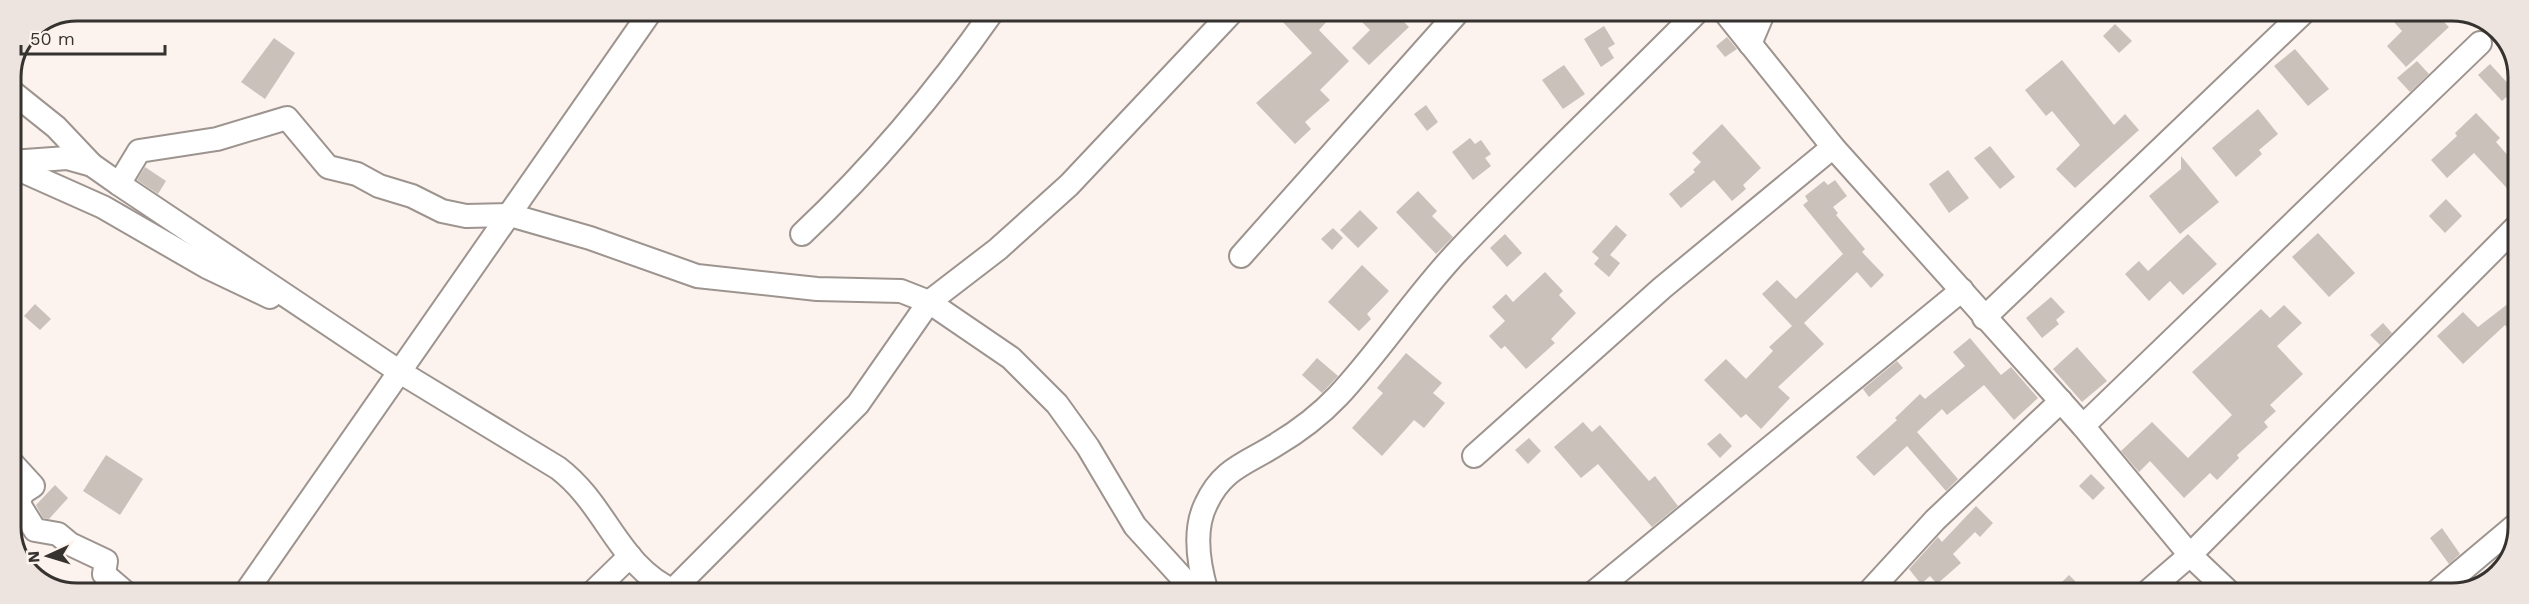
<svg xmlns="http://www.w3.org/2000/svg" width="2529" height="604" viewBox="0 0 2529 604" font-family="'Work Sans',sans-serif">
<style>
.building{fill:#cac1bb}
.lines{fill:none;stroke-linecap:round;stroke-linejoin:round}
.minor-casing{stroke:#9d948f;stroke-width:26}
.minor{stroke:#fff;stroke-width:22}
.rim{fill:none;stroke:#35322f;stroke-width:3}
</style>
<rect width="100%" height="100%" fill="#fdf3ee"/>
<g class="building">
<polygon points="1291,11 1322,11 1329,19 1319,30 1349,61 1320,90 1330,100 1305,122 1311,129 1295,144 1256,103 1312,53 1281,20"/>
<polygon points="1366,11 1393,11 1409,27 1369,65 1352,48 1370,30 1359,19"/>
<polygon points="2385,12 2434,12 2449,27 2406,67 2387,46 2402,31"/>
<polygon points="2115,24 2132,41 2119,53 2103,36"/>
<polygon points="1604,26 1615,44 1608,48 1614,58 1601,67 1584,39"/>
<polygon points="1727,37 1737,49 1725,57 1716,46"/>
<polygon points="274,38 295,53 265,99 241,82"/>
<polygon points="2295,49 2329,89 2308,106 2274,66"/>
<polygon points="2062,60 2114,125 2125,114 2139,130 2075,188 2056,169 2080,145 2052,111 2046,116 2025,90"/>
<polygon points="2417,61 2429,74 2410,92 2397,78"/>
<polygon points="2490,64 2514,90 2502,101 2478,75"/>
<polygon points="1564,65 1585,94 1563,109 1542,80"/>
<polygon points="1426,105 1438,122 1427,131 1414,114"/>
<polygon points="2258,109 2278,134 2259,150 2262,154 2236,177 2212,148"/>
<polygon points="2476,113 2500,138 2496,142 2518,167 2518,200 2474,153 2447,178 2431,160 2457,136 2455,133"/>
<polygon points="1722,124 1761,168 1743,185 1746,189 1732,201 1714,180 1681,208 1669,194 1695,172 1693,170 1701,162 1692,153"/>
<polygon points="1470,138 1475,144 1481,140 1491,154 1485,158 1491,166 1473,180 1452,152"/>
<polygon points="1990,146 2015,177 2000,189 1974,158"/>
<polygon points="2181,156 2219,202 2180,234 2149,196 2181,169"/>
<polygon points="145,167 166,181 158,194 137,180"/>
<polygon points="1948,170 1969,198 1949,213 1929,184"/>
<polygon points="1835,180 1847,196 1833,207 1838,213 1836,215 1865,249 1862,252 1884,275 1871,288 1857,272 1804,323 1824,344 1778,387 1790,398 1761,429 1746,414 1741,418 1704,380 1726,359 1746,379 1773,351 1769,347 1792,326 1762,294 1777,280 1796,299 1843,254 1803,205 1808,201 1805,196 1824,181 1828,185"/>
<polygon points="1418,191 1437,211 1432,216 1453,237 1436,254 1396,212"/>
<polygon points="2446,199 2462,216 2445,233 2429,216"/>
<polygon points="1360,210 1378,228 1358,248 1340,230"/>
<polygon points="1616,225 1627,235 1610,255 1620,263 1609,277 1594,264 1599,258 1592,252"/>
<polygon points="1333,228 1343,238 1332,250 1321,239"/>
<polygon points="2318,233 2355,273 2329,297 2292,257"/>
<polygon points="1505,234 1522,253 1507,267 1490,248"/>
<polygon points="2188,234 2217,264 2183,295 2170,281 2149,301 2125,274 2139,261 2148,271"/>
<polygon points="1362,265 1389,291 1367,314 1371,319 1359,331 1328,302"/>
<polygon points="1545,272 1563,291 1559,295 1576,313 1551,339 1555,343 1526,369 1505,346 1501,349 1489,336 1505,321 1492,307 1506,294 1513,302"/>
<polygon points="2518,296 2518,342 2505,325 2463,364 2437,336 2463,312 2478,327"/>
<polygon points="2051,297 2065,312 2056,320 2059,324 2042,338 2026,318"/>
<polygon points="35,304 51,319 40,330 24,316"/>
<polygon points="2284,305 2302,323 2277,346 2303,374 2270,405 2276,411 2264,422 2268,427 2237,455 2239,458 2217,480 2210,473 2184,498 2150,461 2139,472 2121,451 2152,422 2188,458 2232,415 2192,372 2261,309 2270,318"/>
<polygon points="2383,323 2392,333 2380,345 2370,335"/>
<polygon points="1970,338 2001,375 2011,367 2038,398 2014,420 1984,385 1947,415 1942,409 1917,432 1958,479 1946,491 1907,446 1874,476 1856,457 1897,420 1895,418 1920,394 1925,399 1965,366 1953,352"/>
<polygon points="2077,347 2107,381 2082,402 2053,369"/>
<polygon points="1406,353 1442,383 1433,393 1445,403 1424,428 1414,420 1382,456 1352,428 1383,393 1377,388"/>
<polygon points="1317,358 1338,376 1322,393 1302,375"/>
<polygon points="1897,361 1903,368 1869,397 1863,389"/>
<polygon points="1583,422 1592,432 1600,425 1649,481 1655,476 1678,506 1652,527 1598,464 1581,478 1554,447"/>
<polygon points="1720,433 1732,446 1720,458 1707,444"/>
<polygon points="1529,438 1541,451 1528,464 1515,450"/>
<polygon points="106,455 143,479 120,515 83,491"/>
<polygon points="2091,474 2105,488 2093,500 2079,486"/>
<polygon points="55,485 68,498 49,519 43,518 36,505"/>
<polygon points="1976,506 1993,523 1980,537 1975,532 1953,554 1961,563 1937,584 1930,576 1921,584 1909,569 1938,537 1942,542"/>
<polygon points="2442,528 2460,554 2449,564 2430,538"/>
<polygon points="2069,575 2087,593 2065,593 2058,586"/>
</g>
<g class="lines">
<defs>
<g id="minor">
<polyline points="1724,11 1833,147 2083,426 2190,555 2230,593"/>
<polyline points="1750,44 1764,11"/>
<path d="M11,91L56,127L92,165L119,184L400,372L558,468C608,506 617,566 676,592"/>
<polyline points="11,162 67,158 92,165"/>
<polyline points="11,166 103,207 207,267 270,297"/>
<polyline points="119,184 139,151 217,139 287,118 328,167 357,174 379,186 412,196 442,211 466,216 510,215 590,238 697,276 817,289 901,291 929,302 1011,358 1057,404 1088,447 1135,526 1196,593"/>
<path d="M802,234C873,167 937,91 993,11"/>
<polyline points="1241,256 1459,11"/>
<polyline points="1984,318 2304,12"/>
<polyline points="2083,426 2480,43"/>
<polyline points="1474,456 1662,288 1833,147"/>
<polyline points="11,462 33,486 22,493 19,504 35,530 58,534 70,544 106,561 104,574 125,592"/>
<polyline points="672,591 858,404 929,302 998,249 1069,185 1233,11"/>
<polyline points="246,592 651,11"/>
<polyline points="593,592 630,556"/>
<path d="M1207,593C1199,566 1193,530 1206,504C1222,469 1245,464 1274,446C1296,433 1320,415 1338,396C1381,350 1416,295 1460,249C1537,168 1619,91 1698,11"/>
<polyline points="1593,593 1962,290"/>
<polyline points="1868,593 1935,520 2061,401"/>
<polyline points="2146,593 2190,555 2518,225"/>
<polyline points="2435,593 2517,524"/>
</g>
</defs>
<use href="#minor" class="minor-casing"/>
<use href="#minor" class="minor"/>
</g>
<path d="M0 0H2529V604H0ZM77 21H2452A56 56 0 0 1 2508 77V527A56 56 0 0 1 2452 583H77A56 56 0 0 1 21 527V77A56 56 0 0 1 77 21Z" fill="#ede4df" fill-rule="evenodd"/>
<path class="rim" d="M77 21H2452A56 56 0 0 1 2508 77V527A56 56 0 0 1 2452 583H77A56 56 0 0 1 21 527V77A56 56 0 0 1 77 21Z"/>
<g transform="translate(48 556) rotate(266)" stroke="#fdf3ee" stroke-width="4.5" paint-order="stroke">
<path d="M0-4.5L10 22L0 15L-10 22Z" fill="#35322f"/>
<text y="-9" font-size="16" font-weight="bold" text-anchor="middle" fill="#35322f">N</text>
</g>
<path d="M21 45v9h144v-9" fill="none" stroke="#35322f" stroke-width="3"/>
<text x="30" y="45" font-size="18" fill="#35322f" stroke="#fdf3ee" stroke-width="4.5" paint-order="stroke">50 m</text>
</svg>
